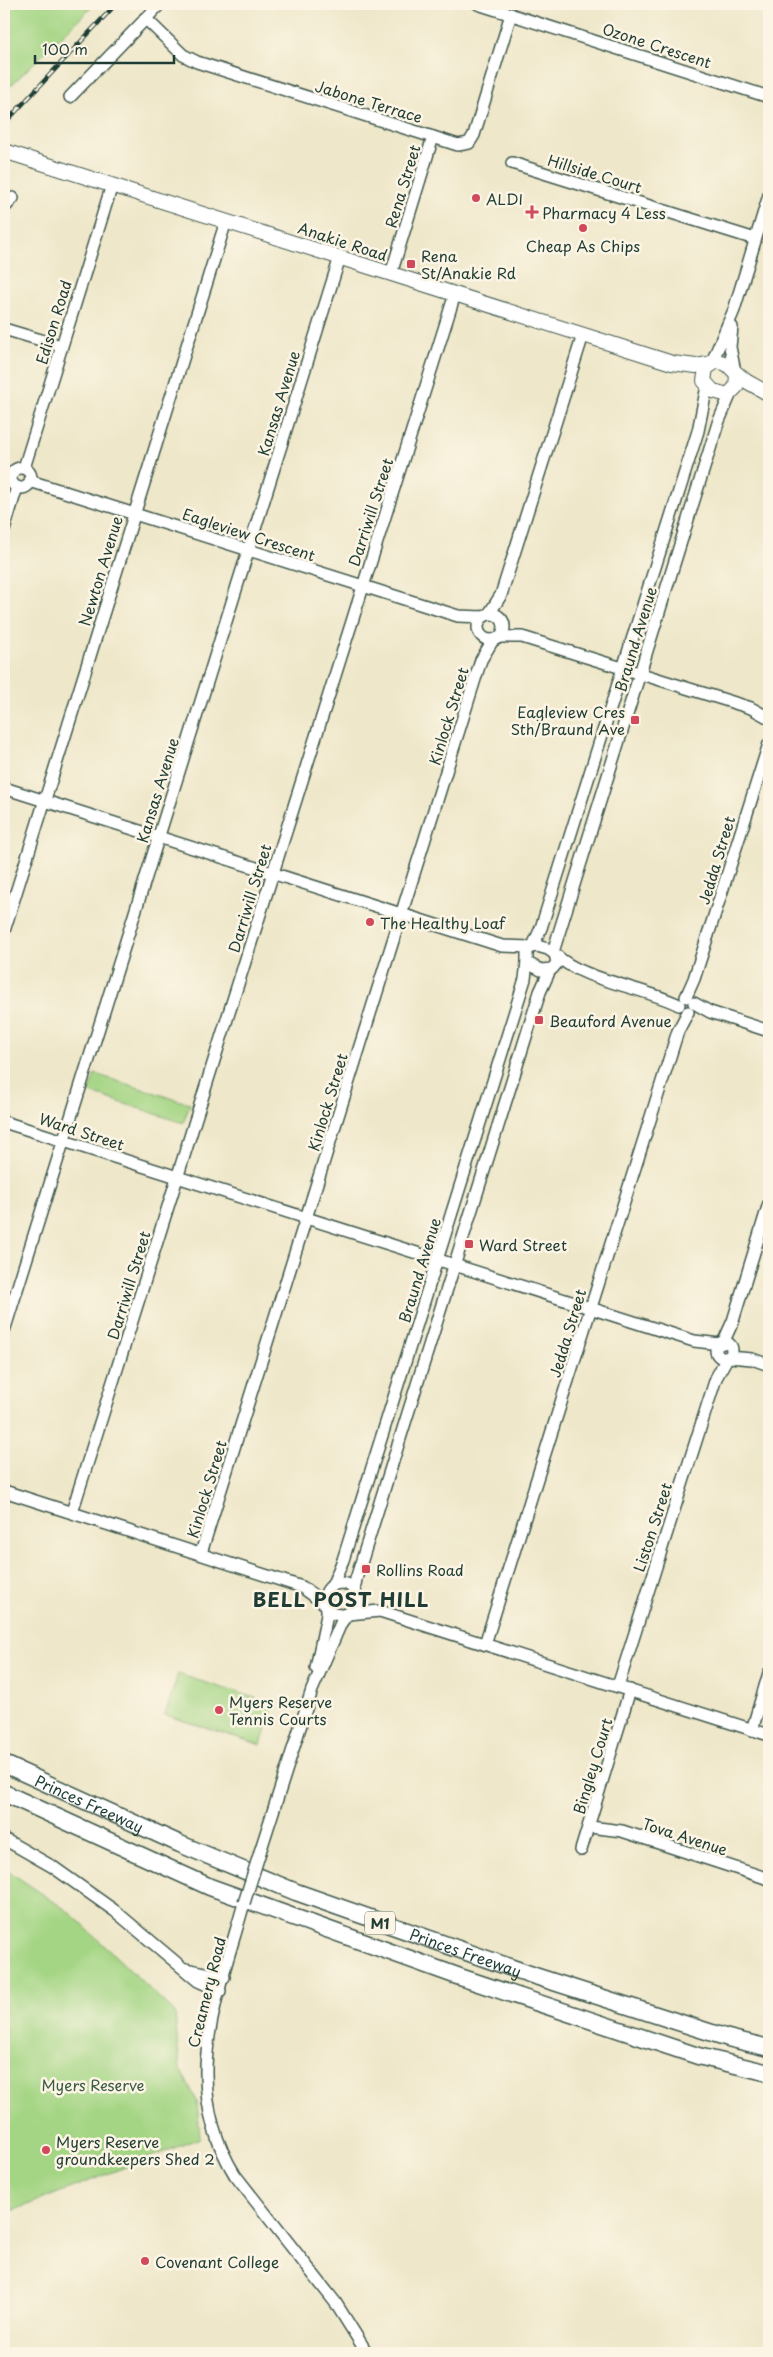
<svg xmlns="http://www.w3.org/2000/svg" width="773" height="2357" viewBox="0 0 773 2357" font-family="'Playpen Sans',sans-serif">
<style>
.green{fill:#a4d584;stroke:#62895c}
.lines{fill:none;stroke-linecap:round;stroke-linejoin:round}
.minor-casing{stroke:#3e564a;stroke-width:14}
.major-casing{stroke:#3e564a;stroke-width:16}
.highway-casing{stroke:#3e564a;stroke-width:19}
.minor{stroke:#fff;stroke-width:11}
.major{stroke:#fff;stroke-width:14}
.highway{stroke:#fff;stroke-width:16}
.rail-casing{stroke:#1f3d34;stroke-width:4.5}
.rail{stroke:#fcf5e5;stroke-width:2.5;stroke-dasharray:8;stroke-linecap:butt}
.minor-bridge-casing{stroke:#3e564a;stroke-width:14;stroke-linecap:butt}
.minor-bridge{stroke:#fff;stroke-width:11}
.poi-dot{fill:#d1495b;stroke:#fcf5e5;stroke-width:2}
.labels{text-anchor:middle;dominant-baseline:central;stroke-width:5;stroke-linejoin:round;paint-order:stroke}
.shield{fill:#fcf5e5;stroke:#617469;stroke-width:1}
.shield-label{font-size:14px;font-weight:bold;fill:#1f3d34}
.street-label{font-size:15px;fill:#1f3d34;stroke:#fcf5e5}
.poi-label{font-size:15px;fill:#1f3d34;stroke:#fcf5e5;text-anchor:start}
.park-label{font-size:15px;fill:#3a5b44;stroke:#fcf5e5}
.district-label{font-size:20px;font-weight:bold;letter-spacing:1px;fill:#1f3d34;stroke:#fcf5e5}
</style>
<rect width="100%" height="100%" fill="#fcf5e5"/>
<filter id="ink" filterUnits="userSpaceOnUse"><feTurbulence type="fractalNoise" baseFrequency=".02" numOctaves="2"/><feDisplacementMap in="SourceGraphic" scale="10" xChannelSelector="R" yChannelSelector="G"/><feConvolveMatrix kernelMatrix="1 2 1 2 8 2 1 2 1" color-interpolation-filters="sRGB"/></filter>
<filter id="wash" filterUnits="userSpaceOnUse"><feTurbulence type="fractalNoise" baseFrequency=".0096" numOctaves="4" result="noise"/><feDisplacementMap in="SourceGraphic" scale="20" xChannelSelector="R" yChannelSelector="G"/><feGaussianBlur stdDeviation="1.12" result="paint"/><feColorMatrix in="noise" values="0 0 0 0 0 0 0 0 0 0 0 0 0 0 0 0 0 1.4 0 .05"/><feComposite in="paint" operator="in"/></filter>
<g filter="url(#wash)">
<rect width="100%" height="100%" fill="#eee7c9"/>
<g class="green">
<polygon points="4,4 95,4 4,92"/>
<polygon points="95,1074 190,1104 183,1123 89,1092"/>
<polygon points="178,1674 274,1704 261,1745 165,1715"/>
<polygon points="4,1868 69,1912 175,2013 180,2069 197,2101 200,2138 4,2214"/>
</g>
</g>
<g filter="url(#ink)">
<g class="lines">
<defs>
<g id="minor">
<polyline points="478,4 769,97"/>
<polyline points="145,18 183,55 197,62 458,145 469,143 474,135 511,14"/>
<polyline points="70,97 160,4"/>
<polyline points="512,163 755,239"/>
<polyline points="4,208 13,198"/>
<polyline points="391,274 433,137"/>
<polyline points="732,327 730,347 735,372"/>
<polyline points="4,329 61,346"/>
<polyline points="712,362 734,310 769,195"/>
<polyline points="24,468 112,185"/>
<circle cx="21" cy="478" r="10"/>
<polyline points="30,481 458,616 483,617"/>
<polyline points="4,530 17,487"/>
<polyline points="489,614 501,595 583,335"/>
<circle cx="491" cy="627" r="13"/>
<polyline points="500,637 522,637 751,708 769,718"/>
<polyline points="4,788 502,946 531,947"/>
<polyline points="4,931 226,221"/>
<polyline points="533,946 541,928 698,431 707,386"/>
<polygon points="537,946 548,949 555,954 557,963 552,969 541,970 527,963 527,951 531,947"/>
<polyline points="553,952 718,423 731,393"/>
<path d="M555,954C580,980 644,987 679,1005"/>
<polyline points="686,997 694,979 769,744"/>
<polyline points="694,1003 710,1012 769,1031"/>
<polyline points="4,1122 694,1341 720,1344"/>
<polyline points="4,1331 340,257"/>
<circle cx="724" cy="1350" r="8"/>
<polyline points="723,1343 733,1321 769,1203"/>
<polyline points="729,1357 752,1359 769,1365"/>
<polyline points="4,1491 302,1587 325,1604"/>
<polyline points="72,1512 455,294"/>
<polyline points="201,1553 481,660 493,640"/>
<circle cx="341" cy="1599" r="16"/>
<polyline points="333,1584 343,1560 525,979 527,962"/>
<polyline points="354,1591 356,1579 540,992 550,970"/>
<polyline points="348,1614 380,1611 769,1735"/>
<polyline points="485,1644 678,1031 688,1012"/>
<polyline points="316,1668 327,1615 327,1607"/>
<polyline points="618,1686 716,1378 727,1358"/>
<polyline points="752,1730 769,1673"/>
<polyline points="590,1827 622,1831 769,1879"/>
<polyline points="4,1839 53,1867 115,1911 198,1981 220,1991"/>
<polyline points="581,1850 630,1690"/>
<polyline points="260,1852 312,1690 341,1623 347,1615"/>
<path d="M244,1903C218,1998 178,2082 235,2175L335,2302L367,2353"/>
<polyline points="186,1969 224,1977"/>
</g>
<g id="major">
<polyline points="4,151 672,363 696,366 711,363"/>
<polygon points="717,361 727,364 737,374 736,387 728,395 713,391 704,381 706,368"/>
<polyline points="736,373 746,381 769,394"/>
</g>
<g id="highway">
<path id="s1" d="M4,1764L180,1844L296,1892L535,1976L728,2038L769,2048"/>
<polyline points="4,1793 210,1887 460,1977 698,2056 769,2073"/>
</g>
</defs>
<use href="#minor" class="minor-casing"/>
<use href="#major" class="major-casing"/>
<use href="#highway" class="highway-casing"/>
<use href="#minor" class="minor"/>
<use href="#major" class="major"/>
<use href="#highway" class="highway"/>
<defs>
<polyline id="rail" points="4,124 116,4"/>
</defs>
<use href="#rail" class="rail-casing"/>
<use href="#rail" class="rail"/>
<defs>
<polyline id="minor-bridge" points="244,1903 260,1852"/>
</defs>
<use href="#minor-bridge" class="minor-bridge-casing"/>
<use href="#minor-bridge" class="minor-bridge"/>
</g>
</g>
<g class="poi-dot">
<circle cx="476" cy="198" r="5"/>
<path d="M529.5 204.5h5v5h5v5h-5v5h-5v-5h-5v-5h5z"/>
<circle cx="583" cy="228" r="5"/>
<rect x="406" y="259" width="10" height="10" rx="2.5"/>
<rect x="630" y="715" width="10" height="10" rx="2.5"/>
<circle cx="370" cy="922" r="5"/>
<rect x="534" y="1015" width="10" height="10" rx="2.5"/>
<rect x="464" y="1239" width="10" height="10" rx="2.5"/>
<rect x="361" y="1564" width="10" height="10" rx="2.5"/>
<circle cx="219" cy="1710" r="5"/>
<circle cx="46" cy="2150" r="5"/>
<circle cx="145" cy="2261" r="5"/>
</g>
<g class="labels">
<rect class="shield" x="365" y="1911.5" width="30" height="23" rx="4"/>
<g class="shield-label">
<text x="380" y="1923">M1</text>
</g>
<g class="street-label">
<text transform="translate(657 45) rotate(18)">Ozone Crescent</text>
<text transform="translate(369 101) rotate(17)">Jabone Terrace</text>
<text transform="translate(595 173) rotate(17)">Hillside Court</text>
<text transform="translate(402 186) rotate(-73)">Rena Street</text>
<text transform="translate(343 241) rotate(18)">Anakie Road</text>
<text transform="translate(53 322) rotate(-73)">Edison Road</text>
<text transform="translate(278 403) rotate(-73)">Kansas Avenue</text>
<text transform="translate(370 512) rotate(-72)">Darriwill Street</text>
<text transform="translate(249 534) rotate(18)">Eagleview Crescent</text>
<text transform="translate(100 571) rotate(-73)">Newton Avenue</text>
<text transform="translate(635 639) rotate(-73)">Braund Avenue</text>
<text transform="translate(448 716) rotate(-73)">Kinlock Street</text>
<text transform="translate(157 790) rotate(-73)">Kansas Avenue</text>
<text transform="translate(716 860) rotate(-73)">Jedda Street</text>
<text transform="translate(249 898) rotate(-73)">Darriwill Street</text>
<text transform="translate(327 1102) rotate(-73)">Kinlock Street</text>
<text transform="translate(82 1131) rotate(18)">Ward Street</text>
<text transform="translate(419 1270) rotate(-73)">Braund Avenue</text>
<text transform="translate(128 1285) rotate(-73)">Darriwill Street</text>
<text transform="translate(567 1333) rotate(-73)">Jedda Street</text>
<text transform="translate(206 1489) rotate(-73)">Kinlock Street</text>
<text transform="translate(652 1527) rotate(-72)">Liston Street</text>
<text transform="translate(592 1766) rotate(-73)">Bingley Court</text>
<text stroke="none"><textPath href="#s1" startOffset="94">Princes Freeway</textPath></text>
<text transform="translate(685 1836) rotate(18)">Tova Avenue</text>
<text stroke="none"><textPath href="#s1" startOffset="499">Princes Freeway</textPath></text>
<text transform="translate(206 1992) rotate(-76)">Creamery Road</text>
</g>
<g class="poi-label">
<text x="486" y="198">ALDI</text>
<text x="542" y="212">Pharmacy 4 Less</text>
<text x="583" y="245" text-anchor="middle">Cheap As Chips</text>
<text x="421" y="255">Rena<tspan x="421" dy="17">St/Anakie Rd</tspan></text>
<text x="625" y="711" text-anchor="end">Eagleview Cres<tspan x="625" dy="17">Sth/Braund Ave</tspan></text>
<text x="380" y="922">The Healthy Loaf</text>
<text x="549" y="1020">Beauford Avenue</text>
<text x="479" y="1244">Ward Street</text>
<text x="376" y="1569">Rollins Road</text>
<text x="229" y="1701">Myers Reserve<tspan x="229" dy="17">Tennis Courts</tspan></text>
<text x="56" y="2141">Myers Reserve<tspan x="56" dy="17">groundkeepers Shed 2</tspan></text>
<text x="155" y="2261">Covenant College</text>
</g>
<g class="park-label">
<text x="93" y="2084">Myers Reserve</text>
</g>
<g class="district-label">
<text x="341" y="1599">BELL POST HILL</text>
</g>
</g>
<rect width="773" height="2357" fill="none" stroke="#fcf5e5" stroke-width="20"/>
<path d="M35 55v8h139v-8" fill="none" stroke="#1f3d34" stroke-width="2.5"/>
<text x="42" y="55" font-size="15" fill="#1f3d34" stroke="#fcf5e5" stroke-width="4" paint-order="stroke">100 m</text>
</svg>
